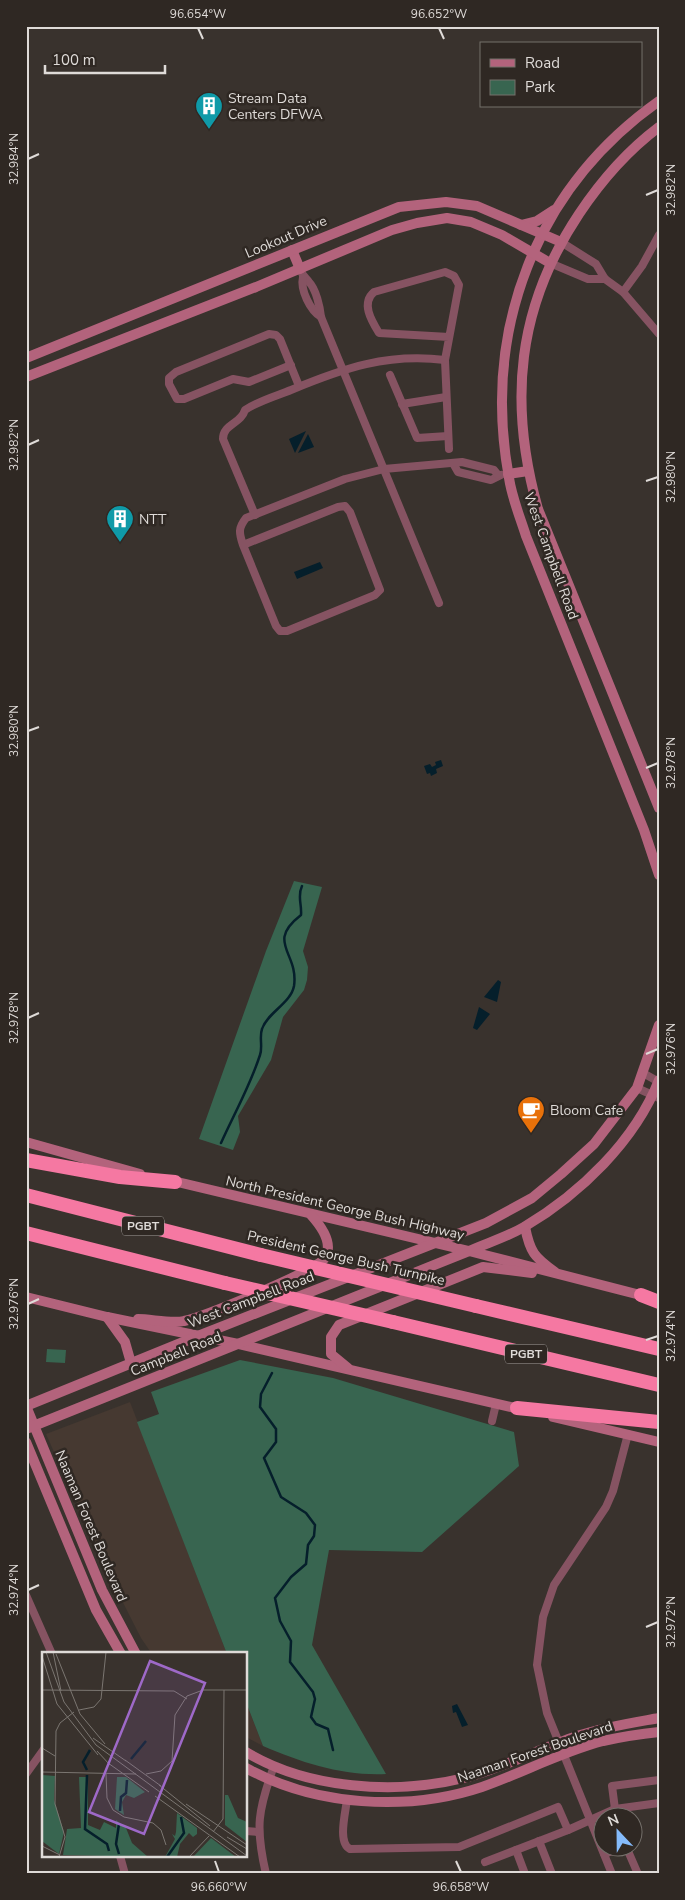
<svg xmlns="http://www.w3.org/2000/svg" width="685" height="1900" viewBox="0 0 685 1900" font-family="'Nunito Sans',sans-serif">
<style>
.built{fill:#463931}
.green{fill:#386550}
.water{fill:#051f2b}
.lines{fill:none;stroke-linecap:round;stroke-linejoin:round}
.stream{stroke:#051f2b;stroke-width:2.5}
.street{stroke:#865362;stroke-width:8}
.secondary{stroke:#b3637c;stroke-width:10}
.highway{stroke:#f578a2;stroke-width:14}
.highway-bridge{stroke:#f578a2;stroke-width:14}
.ticks{fill:none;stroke:#dfdbd8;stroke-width:2}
.labels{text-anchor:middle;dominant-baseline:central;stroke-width:5;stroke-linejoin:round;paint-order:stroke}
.shield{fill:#2f2823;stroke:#aaa5a2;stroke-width:1}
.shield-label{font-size:12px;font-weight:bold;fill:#dfdbd8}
.poi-label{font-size:14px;fill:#dfdbd8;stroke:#2f2823;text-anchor:start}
.street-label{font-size:14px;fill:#dfdbd8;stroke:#2f2823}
.inset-river{fill:none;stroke:#051f2b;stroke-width:2.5}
.inset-road{fill:none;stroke:#7b7671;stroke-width:1}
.view{fill:#9e69c8;fill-opacity:0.15;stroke:#9e69c8;stroke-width:2.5}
.inset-edge{fill:none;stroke:#dfdbd8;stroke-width:2.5}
.neatline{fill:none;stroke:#dfdbd8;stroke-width:2}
.ticks-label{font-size:12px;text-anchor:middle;fill:#dfdbd8}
</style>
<rect width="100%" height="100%" fill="#39322d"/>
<g class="built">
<polygon points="130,1402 227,1654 152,1654 141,1638 107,1571 46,1434"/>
<polygon points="246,1702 263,1746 246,1737"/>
</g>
<g class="green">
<polygon points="294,881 322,887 303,951 308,967 307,980 304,990 283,1017 271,1060 238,1116 240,1132 233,1150 199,1139 266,951"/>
<polygon points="47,1349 66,1350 65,1363 46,1362"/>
<path d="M240,1360L333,1378L514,1432L519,1466L422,1552L329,1550L312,1645L386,1774C342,1776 303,1763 263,1746L246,1702V1654H227L137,1422L159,1414L151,1392Z"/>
</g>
<g class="water">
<polygon points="306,431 295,453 289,439"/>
<polygon points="308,434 314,447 298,453"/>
<polygon points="320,562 323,568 297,579 294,572"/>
<polygon points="441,760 443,766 436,769 437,773 431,776 430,773 427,774 424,766 430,764 432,767 436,765 435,762"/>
<polygon points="498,980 501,982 497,1002 484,997"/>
<polygon points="479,1007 490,1014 477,1030 473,1028"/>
<polygon points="457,1704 468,1725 462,1727 456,1712 453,1713 452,1706"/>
</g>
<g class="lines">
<g class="stream">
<path d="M221,1143C234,1114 250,1086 260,1055C263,1047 259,1037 262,1029C267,1013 291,1003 294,986C299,952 265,943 301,915C302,904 297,896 302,886"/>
<polyline points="272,1373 261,1394 260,1407 276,1429 276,1442 264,1458 281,1497 306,1513 315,1525 314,1536 308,1545 306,1564 291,1577 275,1598 280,1621 291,1641 290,1662 313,1692 315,1699 311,1717 316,1724 328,1729 333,1750"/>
</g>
<g class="street">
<polyline points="561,242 596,264 605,279 623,292 659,334"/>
<polyline points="550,263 588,279 605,279"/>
<path d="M300,269C302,275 305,277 309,282C316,289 320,307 321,317L439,603"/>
<path d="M303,277C300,290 310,310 321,317"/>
<polyline points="623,292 642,266 659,235"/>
<polyline points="291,365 249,382 233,379 184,399 177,399 169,384 169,378 176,372 269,334 276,335 280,339 299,386"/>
<polyline points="390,375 417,438 448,436"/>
<polyline points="402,404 446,397"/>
<path d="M449,449L445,360L459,285L454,276L445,272L374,292C361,303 371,320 379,333L449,337"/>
<polyline points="454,465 458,472 491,480 501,475"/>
<path d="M255,515L223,439C223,424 241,424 245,410C258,401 276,396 291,390C344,368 387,353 445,360"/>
<path d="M243,545L338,507L345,506L350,512L380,590L375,595L287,631H280L276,626L243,545C239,533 238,528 246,518L345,479L384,469L462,462L494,470L498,475"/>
<polyline points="643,1073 659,1082"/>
<polyline points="637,1088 659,1098"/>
<polyline points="492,1421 496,1404"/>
<polyline points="26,1595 52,1654"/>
<polyline points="26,1774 44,1749"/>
<path d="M347,1799C346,1811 337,1843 350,1849L459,1847L558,1807L568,1830L615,1809L659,1803"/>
<polyline points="615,1809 612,1786 659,1780"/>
<polyline points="246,1831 258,1832"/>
<polyline points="539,1841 552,1874"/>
<polyline points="621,1848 628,1851 638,1874"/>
<polyline points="516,1850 525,1874"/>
<polyline points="604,1854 621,1848"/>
<polyline points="120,1856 125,1874"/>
<polyline points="485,1862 568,1830"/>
<path d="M266,1874C255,1827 258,1810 274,1766"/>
<polyline points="612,1874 547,1713 537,1665 543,1617 554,1585 606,1507 613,1491 628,1434"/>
</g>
<g class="secondary">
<path d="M659,101C535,189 482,330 509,478C512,498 520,517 526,536L644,830L659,875"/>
<path d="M659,127C627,151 601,181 579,214C517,307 508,402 538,509L659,808"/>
<polyline points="521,225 537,221 554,210"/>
<polyline points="292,250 300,269"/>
<polyline points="26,358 399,207 446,202 477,206 561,242"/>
<polyline points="26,377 256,287 392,230 417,223 447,218 471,222 502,235 550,263"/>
<polyline points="508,474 528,471"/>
<polyline points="26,1142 140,1174"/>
<polyline points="169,1180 469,1251 648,1297"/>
<path d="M525,1227C530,1252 534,1257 555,1272"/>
<polyline points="26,1297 107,1317 238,1344 524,1410"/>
<polyline points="107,1317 125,1342 131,1363"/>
<path d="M138,1319C151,1319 172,1324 184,1321C204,1317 313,1272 324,1259C335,1244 321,1226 311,1215"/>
<polyline points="348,1368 331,1354 331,1337 339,1325 483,1267 532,1273"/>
<polyline points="26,1406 198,1336 486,1223 532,1198 561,1174 594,1144 637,1088 659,1025"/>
<polyline points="26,1406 102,1590 136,1654"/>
<polyline points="553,1417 659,1442"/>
<path d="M26,1429L469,1251C487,1243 507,1237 524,1227C580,1194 635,1141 659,1080"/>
<polyline points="26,1442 96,1610 121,1654"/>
<path d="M246,1752C307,1789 395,1795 464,1778C503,1768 539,1749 577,1736C604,1727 631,1723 659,1718"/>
<path d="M246,1768C315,1806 407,1812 482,1787C522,1773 561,1752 603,1741C621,1737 640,1734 659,1732"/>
</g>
<g class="highway">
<polyline points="26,1160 120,1177 175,1182"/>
<polyline points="26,1195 261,1255"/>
<polyline points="26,1233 225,1283"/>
<polyline points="641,1295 659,1302"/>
<polyline points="476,1306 659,1349"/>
<polyline points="393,1322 659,1385"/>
<polyline points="517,1408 659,1422"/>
</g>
<g class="highway-bridge">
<polyline points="261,1255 476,1306"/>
<polyline points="225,1283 393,1322"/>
</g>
</g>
<path class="ticks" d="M198,28L203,39M439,28L444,39M28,159L39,154M646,195L658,190M28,445L39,440M646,481L658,477M28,731L39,727M646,768L658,763M28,1018L39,1013M646,1054L658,1049M28,1304L39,1299M646,1340L658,1336M28,1590L39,1585M646,1627L658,1622M215,1861L219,1872M456,1861L461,1872"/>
<defs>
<symbol id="building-pin" viewBox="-11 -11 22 30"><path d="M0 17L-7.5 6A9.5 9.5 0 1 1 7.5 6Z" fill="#0f9aa8" stroke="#2f2823"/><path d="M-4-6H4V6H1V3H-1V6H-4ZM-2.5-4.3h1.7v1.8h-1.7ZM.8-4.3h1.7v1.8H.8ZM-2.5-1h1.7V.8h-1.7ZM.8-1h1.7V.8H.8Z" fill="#fff"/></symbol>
<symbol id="cafe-pin" viewBox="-11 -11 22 30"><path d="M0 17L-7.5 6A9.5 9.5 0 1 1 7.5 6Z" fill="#e8710a" stroke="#2f2823"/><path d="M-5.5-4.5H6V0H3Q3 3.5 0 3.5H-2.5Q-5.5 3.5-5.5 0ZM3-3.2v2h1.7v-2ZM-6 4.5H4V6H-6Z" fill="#fff"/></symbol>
</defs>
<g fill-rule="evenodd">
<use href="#building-pin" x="193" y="90" width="32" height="43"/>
<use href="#building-pin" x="104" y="503" width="32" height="43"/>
<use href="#cafe-pin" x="515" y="1094" width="32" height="43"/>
</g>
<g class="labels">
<g class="shield">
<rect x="122" y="1216.5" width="42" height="19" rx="4"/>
<rect x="505" y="1344.5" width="42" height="19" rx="4"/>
</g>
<g class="shield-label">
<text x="143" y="1226">PGBT</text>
<text x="526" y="1354">PGBT</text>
</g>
<g class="poi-label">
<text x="228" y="98">Stream Data<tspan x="228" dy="16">Centers DFWA</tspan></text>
<text x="139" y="519">NTT</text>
<text x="550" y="1110">Bloom Cafe</text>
</g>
<g class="street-label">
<text transform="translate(286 237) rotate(-23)">Lookout Drive</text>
<text transform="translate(551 556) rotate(70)">West Campbell Road</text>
<text transform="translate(345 1208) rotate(13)">North President George Bush Highway</text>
<text transform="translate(346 1258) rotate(13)">President George Bush Turnpike</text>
<text transform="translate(251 1300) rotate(-21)">West Campbell Road</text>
<text transform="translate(176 1354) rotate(-22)">Campbell Road</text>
<text transform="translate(91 1526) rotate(67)">Naaman Forest Boulevard</text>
<text transform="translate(535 1752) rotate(-19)">Naaman Forest Boulevard</text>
</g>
</g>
<g transform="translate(42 1652)">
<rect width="205" height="205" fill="#39322d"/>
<path d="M0,123L13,124L12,148L22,180L17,202L0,189ZM37,125H46V173L58,178L62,170L74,176V168L84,176L90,191L106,205L21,203L25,177L39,176ZM75,125H84L103,140L92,146L84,143L80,150L82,163L73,157ZM183,143H186L196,166L205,170V190L183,173ZM135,161L155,176V182L151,185L147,181L138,192L135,205H123L133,187L130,182L133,184L134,180ZM169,186L194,205H151Z" fill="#386550"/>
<path class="inset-river" d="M89,107L104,89M45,118L41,110L48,98M45,123L43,177L65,192L67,199M78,159L79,145L84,141L85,128M77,202L74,192L77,172M125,205L142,181L139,165"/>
<path class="inset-road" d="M4,0L22,50L54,93L205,204M11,0L19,39M14,2L38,62L63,92M0,4L15,52L56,103M0,38L132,39L145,47M37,58L52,55L59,47L64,0M51,86L84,109M0,96L13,104M55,99L68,113M83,108L119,134M66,111L107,140M0,120L94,122M64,122L65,146L71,158L82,165L111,171L119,178L124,193M104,122L119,119L130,109L133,63L145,44L161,38H205M117,133L168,174M113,144L198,205M144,152L205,193M171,180L181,167L182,38M185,185L205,197M0,194L18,203M17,205L23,185L13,152L14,79L18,71L32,60M147,205L167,184"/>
<path class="view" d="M108,9L163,31L102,182L47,160Z"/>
<rect width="205" height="205" class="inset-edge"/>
</g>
<rect width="685" height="1900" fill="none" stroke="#2f2823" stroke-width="55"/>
<rect x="480" y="42" width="162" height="65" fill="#2f2823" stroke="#75706b"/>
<rect x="490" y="59" width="25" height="8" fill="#b3637c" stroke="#75706b"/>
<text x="525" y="68" font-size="15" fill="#dfdbd8">Road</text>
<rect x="490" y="80" width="25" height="15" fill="#386550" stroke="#75706b"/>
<text x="525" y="92" font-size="15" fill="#dfdbd8">Park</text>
<g transform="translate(618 1832) rotate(338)"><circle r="24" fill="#2f2823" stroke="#75706b"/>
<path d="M0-4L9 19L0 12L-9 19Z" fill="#85bbfb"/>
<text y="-8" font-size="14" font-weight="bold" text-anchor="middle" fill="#dfdbd8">N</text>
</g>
<path d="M45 65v8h120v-8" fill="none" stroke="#dfdbd8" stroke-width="2.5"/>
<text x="52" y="65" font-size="15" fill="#dfdbd8" stroke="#2f2823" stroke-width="4" paint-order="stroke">100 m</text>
<rect x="28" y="28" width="630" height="1844" class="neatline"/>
<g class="ticks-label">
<text x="198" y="18">96.654°W</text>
<text x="439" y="18">96.652°W</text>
<text transform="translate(14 159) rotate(-90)" y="4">32.984°N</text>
<text transform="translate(671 190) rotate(-90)" y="4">32.982°N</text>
<text transform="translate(14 445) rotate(-90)" y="4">32.982°N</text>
<text transform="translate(671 477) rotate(-90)" y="4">32.980°N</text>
<text transform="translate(14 731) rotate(-90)" y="4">32.980°N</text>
<text transform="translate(671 763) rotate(-90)" y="4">32.978°N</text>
<text transform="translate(14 1018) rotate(-90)" y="4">32.978°N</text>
<text transform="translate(671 1049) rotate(-90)" y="4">32.976°N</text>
<text transform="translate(14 1304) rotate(-90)" y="4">32.976°N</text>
<text transform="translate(671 1336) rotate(-90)" y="4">32.974°N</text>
<text transform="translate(14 1590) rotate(-90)" y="4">32.974°N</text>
<text transform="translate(671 1622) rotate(-90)" y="4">32.972°N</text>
<text x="219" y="1891">96.660°W</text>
<text x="461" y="1891">96.658°W</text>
</g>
</svg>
